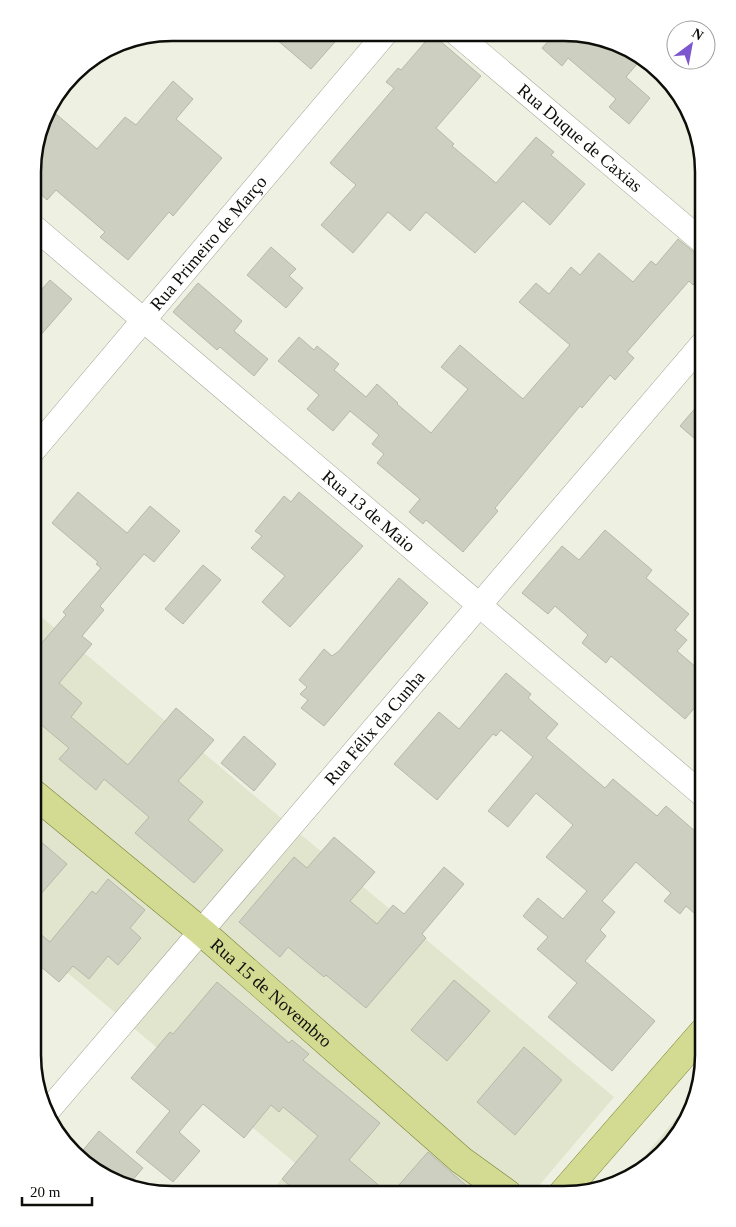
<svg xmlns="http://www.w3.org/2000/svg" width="736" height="1227" viewBox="0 0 736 1227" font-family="'Times New Roman',serif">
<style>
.built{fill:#e1e5ce}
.building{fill:#cdcfc0;stroke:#b6b9a9}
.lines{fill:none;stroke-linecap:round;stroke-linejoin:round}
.minor-casing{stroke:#a2a495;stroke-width:25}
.major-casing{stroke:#7b8233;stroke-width:29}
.minor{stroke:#fff;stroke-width:24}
.major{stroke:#d3da92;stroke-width:28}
.labels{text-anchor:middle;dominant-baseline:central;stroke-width:4;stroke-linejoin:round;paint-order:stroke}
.street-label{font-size:18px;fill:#0d0e09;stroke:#fff}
.rim{fill:none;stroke:#0d0e09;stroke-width:2.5}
</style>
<rect width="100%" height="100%" fill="#eef1e1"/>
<g class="built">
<polygon points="33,610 614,1097 532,1194 269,1194 295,1163 33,944"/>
<polygon points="688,1104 675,1140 628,1176"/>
</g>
<g class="building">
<polygon points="269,33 342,34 311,69"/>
<polygon points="432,34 481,76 436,128 454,144 452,146 496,183 536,137 554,152 551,155 585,184 550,225 523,201 475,253 426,212 410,231 388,212 353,253 321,225 356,185 330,163 394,88 386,82 398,68 401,70"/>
<polygon points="554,35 591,35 620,49 637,64 626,77 650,98 629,124 609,107 616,99 568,58 562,66 542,48"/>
<polygon points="173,81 193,99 176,119 222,158 173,216 169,212 128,260 100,237 105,232 56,190 47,200 34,188 34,154 49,108 97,149 125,117 136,125"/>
<polygon points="678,239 694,252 703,255 703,273 693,285 689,281 627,352 634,358 615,380 610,375 582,408 580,406 495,508 498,511 463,552 426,520 423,524 409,512 420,499 377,463 384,454 372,444 379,435 350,411 333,431 307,409 319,395 278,361 299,337 314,350 317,346 339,364 334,370 366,397 377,384 398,403 397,404 431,433 468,389 441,367 460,345 523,399 570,345 519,302 536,283 549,294 571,267 580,275 599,253 633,282 651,261 656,265"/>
<polygon points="271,247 296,269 289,276 303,288 286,308 247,275"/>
<polygon points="50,280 72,299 33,344 33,299"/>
<polygon points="198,283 242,321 234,331 268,359 254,376 220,347 217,350 173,312"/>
<polygon points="703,399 703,446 680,426"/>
<polygon points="78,492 127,533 150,506 180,531 154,562 144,554 100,606 104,610 82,636 92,644 59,683 82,703 71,717 128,765 176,708 214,740 178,781 203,802 188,820 223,850 194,883 135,833 149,817 104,779 96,790 59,759 69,748 33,718 33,653 66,615 63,612 101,568 96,564 98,562 52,523"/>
<polygon points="299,492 363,546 290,627 262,602 285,576 251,548 262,536 255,531 284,496 291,502"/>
<polygon points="605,530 652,570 646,578 689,614 675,630 687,640 677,651 703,673 703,698 685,719 611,656 606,663 582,643 588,635 555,606 548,614 522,593 562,546 579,560"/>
<polygon points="203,565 221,580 183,624 165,609"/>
<polygon points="399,578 428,603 324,726 301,708 308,700 300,694 307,687 299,680 324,649 332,656 339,651"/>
<polygon points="506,673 531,694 528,698 558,724 546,738 605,788 613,779 657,816 666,806 703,838 703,921 686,906 680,914 664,901 671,893 636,862 602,901 615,912 600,930 606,936 585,961 655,1021 612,1071 548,1017 577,983 537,949 548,937 523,916 538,898 563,919 587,891 546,857 573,825 536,793 508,827 488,811 533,757 501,730 496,736 493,734 437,800 394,764 439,712 459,729"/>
<polygon points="244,736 276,764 254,791 221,763"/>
<polygon points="33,835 67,864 33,903"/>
<polygon points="334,837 375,872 350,901 377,924 393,905 404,914 444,867 464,884 422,934 426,938 366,1008 326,975 324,977 288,947 280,957 239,922 294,857 307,868"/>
<polygon points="108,879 145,910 130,928 141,938 118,965 108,956 89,979 73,966 59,982 33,960 33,928 50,942 92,891 96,894"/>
<polygon points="454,980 490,1011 447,1061 411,1030"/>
<polygon points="217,982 289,1043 292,1040 309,1054 303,1060 380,1123 349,1160 389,1194 299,1194 282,1179 318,1136 283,1107 279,1112 271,1105 244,1138 203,1104 179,1132 200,1151 173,1182 136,1152 170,1111 131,1078 170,1032 173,1034"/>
<polygon points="524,1047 562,1080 515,1135 477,1102"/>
<polygon points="99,1131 143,1168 130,1183 98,1170 79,1155"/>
<polygon points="428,1152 476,1194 391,1194"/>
</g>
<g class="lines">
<defs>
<g id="minor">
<path id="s1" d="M457,34L703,242"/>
<path id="s2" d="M34,227L703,795"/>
<path id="s3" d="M33,451L385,34"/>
<path id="s4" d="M46,1113L703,343"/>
</g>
<g id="major">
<path id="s5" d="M33,793L202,932L461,1160L508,1194"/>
<polyline points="562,1194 703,1032"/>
</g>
</defs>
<use href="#minor" class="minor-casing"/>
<use href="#major" class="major-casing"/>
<use href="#minor" class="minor"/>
<use href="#major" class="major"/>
</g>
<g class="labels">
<g class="street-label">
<text stroke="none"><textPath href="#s1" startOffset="161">Rua Duque de Caxias</textPath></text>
<text stroke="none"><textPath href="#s3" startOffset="272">Rua Primeiro de Março</textPath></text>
<text stroke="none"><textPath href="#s2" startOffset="439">Rua 13 de Maio</textPath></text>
<text stroke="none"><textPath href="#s4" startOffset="506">Rua Félix da Cunha</textPath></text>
<text stroke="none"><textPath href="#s5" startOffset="311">Rua 15 de Novembro</textPath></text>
</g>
</g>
<path d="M0 0H736V1227H0ZM172 41H564A131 131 0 0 1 695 172V1055A131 131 0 0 1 564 1186H172A131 131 0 0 1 41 1055V172A131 131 0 0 1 172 41Z" fill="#fff" fill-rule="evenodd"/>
<path class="rim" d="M172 41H564A131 131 0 0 1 695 172V1055A131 131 0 0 1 564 1186H172A131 131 0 0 1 41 1055V172A131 131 0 0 1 172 41Z"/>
<g transform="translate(691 45) rotate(32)"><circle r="24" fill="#ffffff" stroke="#9e9f9d"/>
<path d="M0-4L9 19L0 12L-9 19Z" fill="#7d57d0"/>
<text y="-8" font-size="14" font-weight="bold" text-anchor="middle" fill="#0d0e09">N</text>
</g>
<path d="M22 1197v8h70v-8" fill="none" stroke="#0d0e09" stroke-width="2.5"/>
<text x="30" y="1197" font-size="15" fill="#0d0e09" stroke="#ffffff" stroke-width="4" paint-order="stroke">20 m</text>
</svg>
